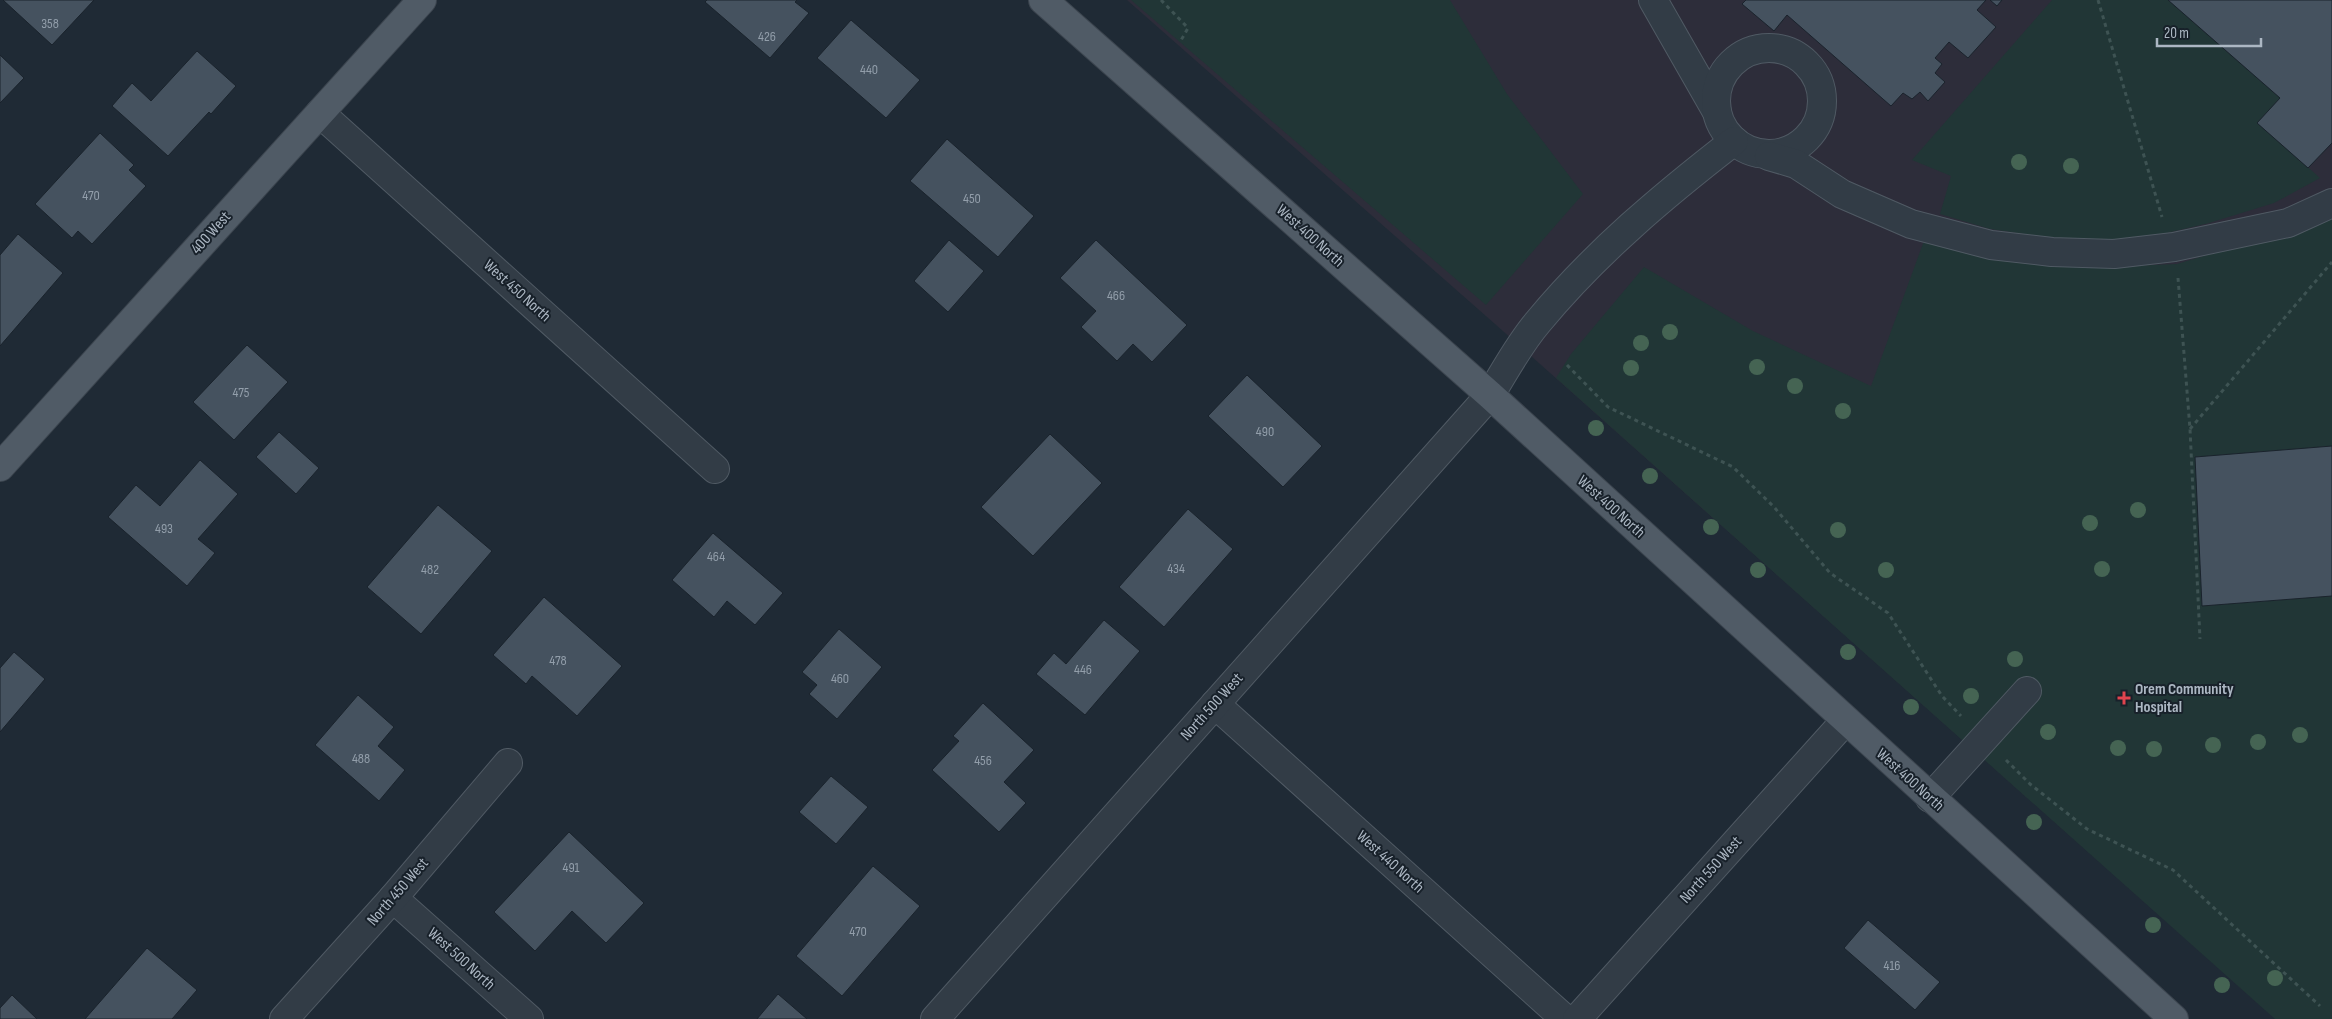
<svg xmlns="http://www.w3.org/2000/svg" width="2332" height="1019" viewBox="0 0 2332 1019" font-family="'Sofia Sans Condensed',sans-serif">
<style>
.medical{fill:#2d2d3a}
.green{fill:#213636}
.building{fill:#45525f;stroke:#1a232c}
.lines{fill:none;stroke-linecap:round;stroke-linejoin:round}
.minor-casing{stroke:#505a64;stroke-width:30}
.major-casing{stroke:#3c454f;stroke-width:30}
.path{stroke:#3e5353;stroke-width:3;stroke-dasharray:4 4;stroke-linecap:butt}
.minor{stroke:#323c46;stroke-width:28}
.major{stroke:#505b66;stroke-width:28}
.tree{fill:#456453}
.health-dot{fill:#e0444e;stroke:#18212a;stroke-width:2}
.labels{text-anchor:middle;dominant-baseline:central;stroke-width:4;stroke-linejoin:round;paint-order:stroke}
.number-label{font-size:14px;fill:#929eaa}
.street-label{font-size:16px;fill:#acb7c3;stroke:#18212a}
.poi-label{font-size:16px;font-weight:bold;fill:#acb7c3;stroke:#18212a;text-anchor:start}
</style>
<rect width="100%" height="100%" fill="#1f2a35"/>
<polygon class="medical" points="1127,0 2332,0 2332,1019 2276,1019 1495,324"/>
<g class="green">
<polygon points="1131,0 1450,0 1507,94 1583,194 1486,305"/>
<polygon points="2052,0 2168,0 2280,98 2258,123 2320,178 2274,203 2209,223 2167,233 2104,241 2044,237 1990,229 1940,214 1951,176 1912,160"/>
<polygon points="2332,213 2332,1019 2275,1019 1556,378 1571,354 1644,267 1753,331 1871,386 1925,238 2045,264 2103,267 2177,264 2293,229"/>
</g>
<g class="building">
<polygon points="3,0 94,0 52,45"/>
<polygon points="707,0 797,0 795,2 809,13 770,58 705,2"/>
<polygon points="1746,0 1986,0 1977,10 1996,27 1968,58 1949,42 1935,58 1942,64 1935,73 1945,82 1928,101 1920,92 1912,99 1903,93 1891,106 1787,15 1774,31 1742,4"/>
<polygon points="1990,0 2002,0 1997,6"/>
<polygon points="2168,0 2332,0 2332,143 2308,168 2257,123 2280,98"/>
<polygon points="851,20 920,80 886,118 817,58"/>
<polygon points="197,51 236,86 211,114 209,112 168,156 112,106 132,83 151,101"/>
<polygon points="0,55 24,78 0,103"/>
<polygon points="100,133 134,165 129,170 146,186 92,244 78,231 72,238 35,204"/>
<polygon points="947,139 1034,216 998,257 910,181"/>
<polygon points="18,234 63,273 0,346 0,255"/>
<polygon points="949,240 984,271 948,312 914,281"/>
<polygon points="1096,240 1187,325 1152,362 1133,344 1117,361 1081,327 1096,311 1060,278"/>
<polygon points="247,345 288,382 234,440 193,402"/>
<polygon points="1247,375 1322,446 1283,487 1208,416"/>
<polygon points="279,432 319,468 296,494 256,457"/>
<polygon points="1050,434 1102,483 1033,556 981,507"/>
<polygon points="2332,446 2332,596 2202,606 2195,457"/>
<polygon points="200,460 238,494 198,539 215,553 187,586 108,517 136,485 160,506"/>
<polygon points="438,505 492,551 421,634 367,587"/>
<polygon points="1188,509 1233,549 1164,627 1119,587"/>
<polygon points="713,533 783,593 755,625 727,601 714,617 672,580"/>
<polygon points="544,597 622,666 577,716 532,676 526,684 493,655"/>
<polygon points="1104,620 1140,651 1085,715 1036,674 1054,653 1066,664"/>
<polygon points="839,629 882,667 837,719 809,694 817,685 802,672"/>
<polygon points="14,652 45,679 0,732 0,668"/>
<polygon points="358,695 394,727 378,746 405,770 379,801 315,745"/>
<polygon points="983,703 1034,750 1004,782 1026,803 999,832 932,770 959,741 953,736"/>
<polygon points="831,776 868,807 836,844 799,812"/>
<polygon points="569,832 644,903 606,943 572,911 535,951 494,912"/>
<polygon points="873,866 920,906 842,996 796,956"/>
<polygon points="1868,920 1940,982 1915,1010 1844,948"/>
<polygon points="147,948 197,990 172,1019 85,1019"/>
<polygon points="778,994 807,1019 757,1019"/>
<polygon points="12,995 37,1019 0,1019 0,1008"/>
</g>
<g class="lines">
<defs>
<g id="minor">
<polyline points="1653,0 1717,112"/>
<circle cx="1769" cy="101" r="53"/>
<polyline points="320,113 715,469"/>
<polyline points="1769,156 1796,164 1842,194 1911,224 1991,245 2052,252 2114,254 2174,247 2288,223 2332,203"/>
<polyline points="1215,704 1565,1019"/>
<polyline points="1930,798 2027,691"/>
<polyline points="393,898 529,1019"/>
<polyline points="284,1019 393,898 508,763"/>
<path d="M935,1019L1490,395C1505,371 1519,344 1538,322C1595,253 1663,196 1734,141"/>
<polyline points="1577,1019 1845,721"/>
</g>
<g id="major">
<polyline points="1043,0 1490,395 2174,1019"/>
<polyline points="0,467 422,0"/>
</g>
</defs>
<use href="#minor" class="minor-casing"/>
<use href="#major" class="major-casing"/>
<g class="path">
<polyline points="1161,0 1188,28 1180,42"/>
<polyline points="2098,0 2162,217"/>
<polyline points="2178,278 2190,429 2200,639"/>
<polyline points="1567,365 1608,407 1733,467 1774,507 1830,573 1888,613 1942,696 1961,716"/>
<polyline points="2190,429 2332,262"/>
<polyline points="2006,760 2030,784 2087,829 2173,870 2320,1006"/>
</g>
<use href="#minor" class="minor"/>
<use href="#major" class="major"/>
</g>
<g class="tree">
<circle cx="2019" cy="162" r="8"/>
<circle cx="2071" cy="166" r="8"/>
<circle cx="1670" cy="332" r="8"/>
<circle cx="1641" cy="343" r="8"/>
<circle cx="1757" cy="367" r="8"/>
<circle cx="1631" cy="368" r="8"/>
<circle cx="1795" cy="386" r="8"/>
<circle cx="1843" cy="411" r="8"/>
<circle cx="1596" cy="428" r="8"/>
<circle cx="1650" cy="476" r="8"/>
<circle cx="2138" cy="510" r="8"/>
<circle cx="2090" cy="523" r="8"/>
<circle cx="1711" cy="527" r="8"/>
<circle cx="1838" cy="530" r="8"/>
<circle cx="2102" cy="569" r="8"/>
<circle cx="1758" cy="570" r="8"/>
<circle cx="1886" cy="570" r="8"/>
<circle cx="1848" cy="652" r="8"/>
<circle cx="2015" cy="659" r="8"/>
<circle cx="1971" cy="696" r="8"/>
<circle cx="1911" cy="707" r="8"/>
<circle cx="2048" cy="732" r="8"/>
<circle cx="2300" cy="735" r="8"/>
<circle cx="2258" cy="742" r="8"/>
<circle cx="2213" cy="745" r="8"/>
<circle cx="2118" cy="748" r="8"/>
<circle cx="2154" cy="749" r="8"/>
<circle cx="2034" cy="822" r="8"/>
<circle cx="2153" cy="925" r="8"/>
<circle cx="2275" cy="978" r="8"/>
<circle cx="2222" cy="985" r="8"/>
</g>
<path class="health-dot" d="M2121.5 690.5h5v5h5v5h-5v5h-5v-5h-5v-5h5z"/>
<g class="labels">
<g class="number-label">
<text x="50" y="23">358</text>
<text x="767" y="36">426</text>
<text x="869" y="69">440</text>
<text x="91" y="195">470</text>
<text x="972" y="198">450</text>
<text x="1116" y="295">466</text>
<text x="241" y="392">475</text>
<text x="1265" y="431">490</text>
<text x="164" y="528">493</text>
<text x="716" y="556">464</text>
<text x="1176" y="568">434</text>
<text x="430" y="569">482</text>
<text x="558" y="660">478</text>
<text x="1083" y="669">446</text>
<text x="840" y="678">460</text>
<text x="361" y="758">488</text>
<text x="983" y="760">456</text>
<text x="571" y="867">491</text>
<text x="858" y="931">470</text>
<text x="1892" y="965">416</text>
</g>
<g class="street-label">
<text transform="translate(211 233) rotate(-48)">400 West</text>
<text transform="translate(1310 236) rotate(42)">West 400 North</text>
<text transform="translate(517 291) rotate(42)">West 450 North</text>
<text transform="translate(1611 507) rotate(42)">West 400 North</text>
<text transform="translate(1212 707) rotate(-48)">North 500 West</text>
<text transform="translate(1910 780) rotate(42)">West 400 North</text>
<text transform="translate(1390 862) rotate(42)">West 440 North</text>
<text transform="translate(1711 870) rotate(-48)">North 550 West</text>
<text transform="translate(398 892) rotate(-49)">North 450 West</text>
<text transform="translate(461 959) rotate(42)">West 500 North</text>
</g>
<g class="poi-label">
<text x="2135" y="689">Orem Community<tspan x="2135" dy="18">Hospital</tspan></text>
</g>
</g>
<path d="M2157 38v8h104v-8" fill="none" stroke="#acb7c3" stroke-width="2.5"/>
<text x="2164" y="38" font-size="15" fill="#acb7c3" stroke="#18212a" stroke-width="4" paint-order="stroke">20 m</text>
</svg>
